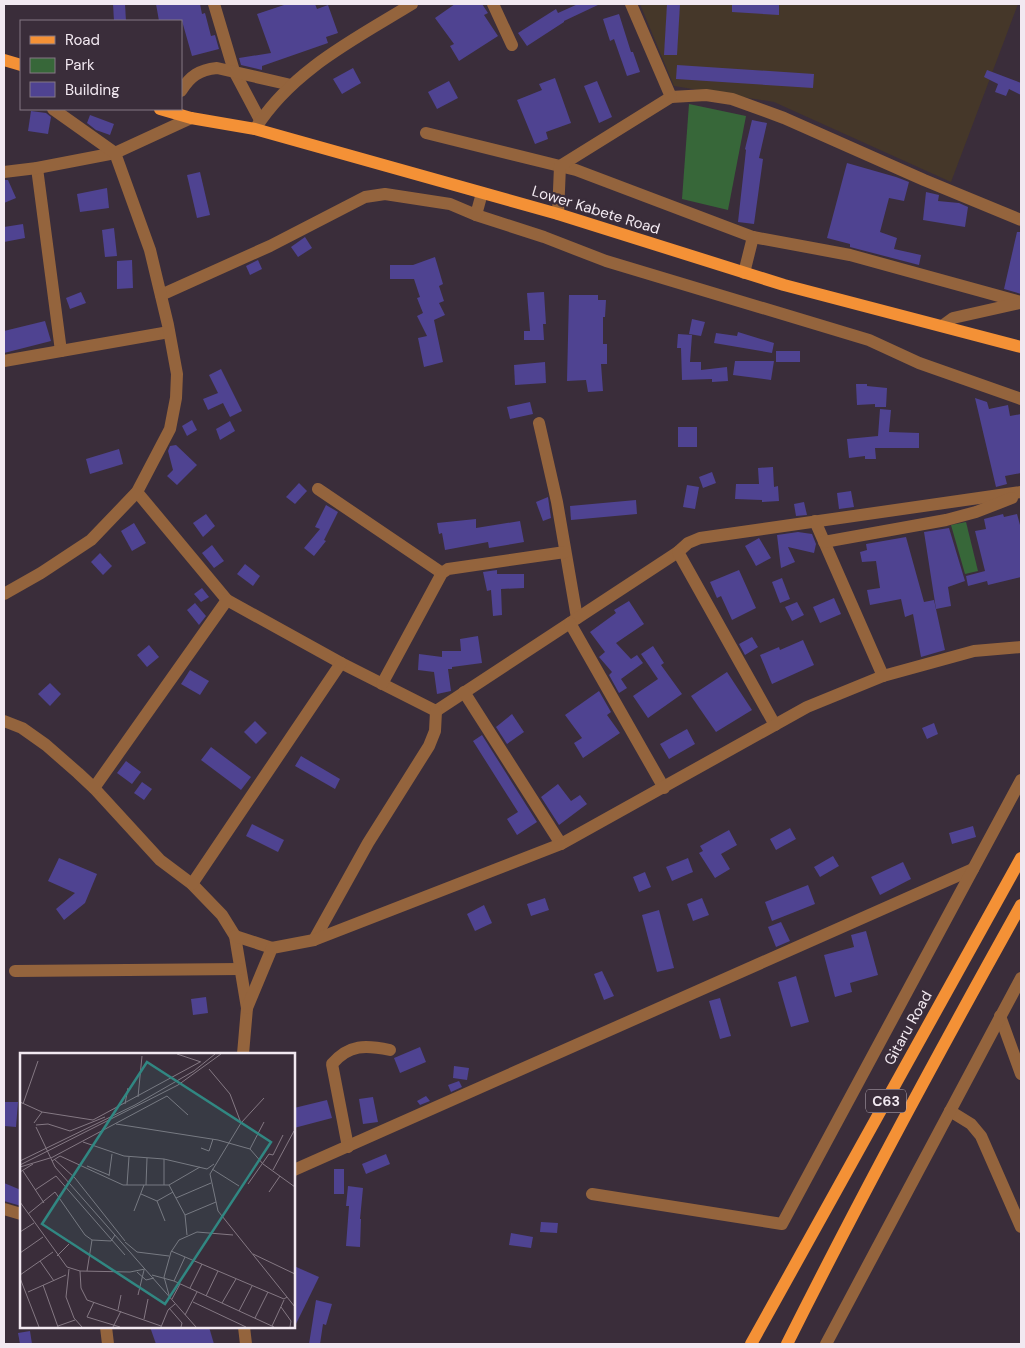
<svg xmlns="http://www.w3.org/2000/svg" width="1025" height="1348" viewBox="0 0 1025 1348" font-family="'DM Sans',sans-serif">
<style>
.education{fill:#453729}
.green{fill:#376739}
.building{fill:#4f4391}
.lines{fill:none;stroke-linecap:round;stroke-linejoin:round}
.minor{stroke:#94643d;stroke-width:12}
.major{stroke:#f49136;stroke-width:12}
.labels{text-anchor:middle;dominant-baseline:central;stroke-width:4.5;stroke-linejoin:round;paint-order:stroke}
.shield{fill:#3a2d3a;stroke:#bbb1ba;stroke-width:1}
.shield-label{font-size:14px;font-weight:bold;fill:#f2e9f1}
.street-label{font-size:15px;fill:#f2e9f1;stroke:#3a2d3a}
.inset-road{fill:none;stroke:#847883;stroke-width:1}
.view{fill:#318782;fill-opacity:0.15;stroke:#318782;stroke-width:2.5}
.inset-edge{fill:none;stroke:#f2e9f1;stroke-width:2.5}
</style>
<rect width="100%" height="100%" fill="#3a2d3a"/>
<polygon class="education" points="640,4 1018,4 951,182 774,102 674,86"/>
<g class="green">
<polygon points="689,104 746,116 728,210 682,199"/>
<polygon points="966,522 978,571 965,574 951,525"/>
</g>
<g class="building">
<polygon points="113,4 125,4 126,21 114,21"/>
<polygon points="156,4 200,4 202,14 205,13 211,36 215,35 219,49 192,56 182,21 159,21"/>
<polygon points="287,4 315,4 317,9 328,5 338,33 326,37 328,43 262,66 262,70 241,65 239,58 271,53 257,14"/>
<polygon points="455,4 482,4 488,13 484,15 498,36 459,61 450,46 454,44 435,18"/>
<polygon points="578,4 600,4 564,21 564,22 527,46 518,33 556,9 558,13"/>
<polygon points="667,4 680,4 677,55 664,55"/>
<polygon points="732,4 779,4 779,15 732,12"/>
<polygon points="619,14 631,52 633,52 640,72 627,76 614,39 610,41 603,19"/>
<polygon points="677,65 814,74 813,88 676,79"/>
<polygon points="353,68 361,83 342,94 333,79"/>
<polygon points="987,70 1021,83 1021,95 1009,89 1006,96 995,92 998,84 984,77"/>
<polygon points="555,78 571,123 546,132 548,139 535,144 517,100 542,90 539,84"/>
<polygon points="449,81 458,98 437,109 428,92"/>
<polygon points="597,81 612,117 599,123 584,86"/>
<polygon points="31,111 46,113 51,117 48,134 28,131"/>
<polygon points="90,115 114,124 110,135 96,130 87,123"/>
<polygon points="752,120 767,123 759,158 763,159 754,224 738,222 746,150 745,149"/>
<polygon points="847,163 896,177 909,182 904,201 889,198 880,232 897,238 894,249 921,255 919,265 850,247 850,244 827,238"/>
<polygon points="200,172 210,215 197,218 187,175"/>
<polygon points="4,180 8,180 16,198 4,203"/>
<polygon points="107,188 109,208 80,212 77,194"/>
<polygon points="926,192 939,195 938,201 959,203 968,207 965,227 923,220"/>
<polygon points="23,224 25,238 4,242 4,227"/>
<polygon points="114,228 117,256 105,257 102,230"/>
<polygon points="1017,232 1021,232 1021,294 1004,289"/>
<polygon points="305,237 312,248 298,257 291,247"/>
<polygon points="435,257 443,284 439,286 444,301 439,303 445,315 434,320 443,362 424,367 418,338 427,336 417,316 423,313 417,298 420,297 414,279 390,279 390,265 413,265"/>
<polygon points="132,260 133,288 117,289 117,261"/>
<polygon points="258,260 262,269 250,275 246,266"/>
<polygon points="81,292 86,303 70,309 66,298"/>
<polygon points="544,292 546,324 543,324 544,340 524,340 524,331 530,331 527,293"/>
<polygon points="569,295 598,295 598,300 606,300 605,317 603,317 603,344 607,344 607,364 601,364 603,391 588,392 586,380 567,381"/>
<polygon points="692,319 705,322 701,336 689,334"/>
<polygon points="45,321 51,341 4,353 4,331"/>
<polygon points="738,332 774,343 772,353 714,343 716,333 737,336"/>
<polygon points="678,334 692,335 690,362 701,362 701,370 727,367 728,381 712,382 712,379 682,380 681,348 677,348"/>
<rect x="776" y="351" width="24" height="11"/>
<polygon points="735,361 774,361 771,380 733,375"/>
<polygon points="545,362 546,383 515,385 514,365"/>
<polygon points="221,369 242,411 230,417 223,403 208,410 203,399 218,393 209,375"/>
<polygon points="856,384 867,384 867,386 887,388 886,407 875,407 875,404 857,405"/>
<polygon points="975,398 987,402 989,409 1008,405 1010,416 1021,414 1021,473 1005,476 1007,484 996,487"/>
<polygon points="530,402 533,414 510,419 507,407"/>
<polygon points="880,409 891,410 889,432 919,433 919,448 875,448 876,459 865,459 865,456 849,458 847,439 878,436"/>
<polygon points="192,420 197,430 187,436 182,426"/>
<polygon points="230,421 235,431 220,440 216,429"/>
<rect x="678" y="427" width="19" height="20"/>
<polygon points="176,445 197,465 177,485 167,476 173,470 168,451 170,446"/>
<polygon points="119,449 123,464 90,474 86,459"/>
<polygon points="773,467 774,487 778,486 779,501 762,502 762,500 735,499 736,484 759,484 758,468"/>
<polygon points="712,472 716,483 703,488 699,477"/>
<polygon points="299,483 307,491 295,504 286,497"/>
<polygon points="687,485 699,487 695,509 683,507"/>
<polygon points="851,491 854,507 839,509 837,493"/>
<polygon points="548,497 551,518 543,521 536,502"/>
<polygon points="636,500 637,514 571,520 570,506"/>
<polygon points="804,502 807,515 796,516 794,504"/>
<polygon points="326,505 338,512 324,540 326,541 314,556 304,548 320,529 315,527"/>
<polygon points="206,514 215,526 203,537 193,523"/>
<polygon points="1003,514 1004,517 1017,514 1020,525 1021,525 1021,577 988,585 987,581 968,586 966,576 985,571 975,531 986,529 984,519"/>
<polygon points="476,519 476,528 520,521 524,542 489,548 488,542 445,550 442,533 439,534 437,523"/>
<polygon points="134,523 146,543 132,551 121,531"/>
<polygon points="949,528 965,581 948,587 951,606 936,609 924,532"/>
<polygon points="798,532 812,534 816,544 814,553 788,547 795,562 781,568 777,535"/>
<polygon points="906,537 924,602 934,600 945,650 921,657 913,614 905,617 901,599 870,605 867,590 880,588 876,561 862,562 860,552 867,550 866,544"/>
<polygon points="759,538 771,558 756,566 745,546"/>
<polygon points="212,545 224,561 214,568 202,553"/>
<polygon points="100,553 112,566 103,575 91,562"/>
<polygon points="245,564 260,576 253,586 237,574"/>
<polygon points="497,570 497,574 524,574 524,588 501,589 502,615 493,616 491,590 487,591 483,572"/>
<polygon points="739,570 756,608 732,620 721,596 717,598 710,582"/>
<polygon points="782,578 790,599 780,603 772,582"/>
<polygon points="202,588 209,597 201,602 194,594"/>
<polygon points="834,598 841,614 820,623 813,607"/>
<polygon points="629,601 644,624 616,643 631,659 637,655 643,663 621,679 627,688 619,693 609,675 612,672 599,657 605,652 590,632 616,613 614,610"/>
<polygon points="797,602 804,615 792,621 785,607"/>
<polygon points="195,603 206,616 199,625 187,610"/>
<polygon points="478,636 482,663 452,667 452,669 448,669 451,691 437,694 434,672 418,670 419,654 442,657 442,651 461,651 460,639"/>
<polygon points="752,637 758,647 745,655 739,644"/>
<polygon points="803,640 814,665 772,684 760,655 779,647 780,650"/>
<polygon points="149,645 159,657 147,667 137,655"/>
<polygon points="653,646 664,663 661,665 682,694 648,718 633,696 658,679 641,654"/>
<polygon points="190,670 209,681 200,695 181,684"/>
<polygon points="727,672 752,710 716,732 691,696"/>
<polygon points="50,683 61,694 50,706 38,694"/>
<polygon points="599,691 611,712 607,715 620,733 583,758 574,743 582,738 565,715"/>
<polygon points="512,714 524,732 507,744 496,727"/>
<polygon points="255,721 267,733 256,744 244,732"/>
<polygon points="934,723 938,734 927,739 922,728"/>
<polygon points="687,729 695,744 669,759 660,744"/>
<polygon points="482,735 537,822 517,835 507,819 518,812 473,741"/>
<polygon points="211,747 251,777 241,790 201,760"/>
<polygon points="301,756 340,779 335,789 295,766"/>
<polygon points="126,761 141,772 132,784 117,773"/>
<polygon points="142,782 152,789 144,800 134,793"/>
<polygon points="558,784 571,801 580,795 587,804 559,825 541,797"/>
<polygon points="252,824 284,840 278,852 246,836"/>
<polygon points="973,826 976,837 952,844 949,833"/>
<polygon points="790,828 796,839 776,850 770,839"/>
<polygon points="729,830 737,845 721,854 730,869 715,878 699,853 703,851 700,846"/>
<polygon points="833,856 839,866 820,877 814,867"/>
<polygon points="59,858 97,874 85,903 64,920 56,909 75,893 48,881"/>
<polygon points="688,858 693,872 672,881 666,867"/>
<polygon points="903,862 911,879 880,895 871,877"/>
<polygon points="645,872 651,887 639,892 633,877"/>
<polygon points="808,885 815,904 772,921 765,902"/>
<polygon points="545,898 549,910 531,916 527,904"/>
<polygon points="702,898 709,915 693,921 687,904"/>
<polygon points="484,905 492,923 475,931 467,914"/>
<polygon points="659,910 674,968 657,972 642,915"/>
<polygon points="781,922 790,941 776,947 768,927"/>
<polygon points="866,931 878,975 850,983 852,992 835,997 824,955 854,947 851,935"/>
<polygon points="602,971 614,996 604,1000 594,974"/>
<polygon points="796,976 809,1022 791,1027 778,982"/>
<polygon points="206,997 208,1013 193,1015 191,999"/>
<polygon points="720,998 731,1036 720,1039 709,1001"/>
<polygon points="420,1047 426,1062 400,1073 394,1058"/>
<polygon points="454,1066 469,1068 467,1080 453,1078"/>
<polygon points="459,1081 462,1087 451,1092 448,1085"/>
<polygon points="426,1096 430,1101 420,1105 417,1101"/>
<polygon points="373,1097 378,1122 363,1124 359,1099"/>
<polygon points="327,1100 332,1118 294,1128 294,1108"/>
<polygon points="4,1102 18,1102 16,1127 4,1126"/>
<polygon points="386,1154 390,1164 366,1174 362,1164"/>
<rect x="334" y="1169" width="10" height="25"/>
<polygon points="4,1183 21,1190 21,1206 4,1201"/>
<polygon points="348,1186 363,1188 360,1219 361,1219 360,1247 346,1246 349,1206 346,1206"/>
<polygon points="541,1222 558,1223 557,1233 540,1232"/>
<polygon points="511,1233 533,1237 531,1248 509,1245"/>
<polygon points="294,1266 319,1277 294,1328"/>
<polygon points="316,1300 332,1304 326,1325 323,1324 320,1344 309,1344"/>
<polygon points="150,1327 209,1327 214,1344 156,1344"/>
<polygon points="30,1331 32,1344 20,1344 18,1333"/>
</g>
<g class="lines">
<g class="minor">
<polyline points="214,4 234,71 260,120"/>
<polyline points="493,4 512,45"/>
<path d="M181,91C190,76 199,70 217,68L291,85"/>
<polyline points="671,97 706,95 732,99 784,118 924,180 1021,220"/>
<path d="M255,129C292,70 355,39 412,4"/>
<polyline points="426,133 576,170 753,237 850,255 1021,302"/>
<polyline points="37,168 61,351"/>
<polyline points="4,172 37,168 115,153 191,118"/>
<polyline points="558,214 560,166 671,97 631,4"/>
<polyline points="476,215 544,237 606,261 869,340 919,363 1021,399"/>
<polyline points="744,273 753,237"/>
<polyline points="161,295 270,246 365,197 385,194 450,204 476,215 482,193"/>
<polyline points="942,326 953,318 1020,303"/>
<polyline points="4,361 169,332"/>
<polyline points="539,423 557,502 577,618"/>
<polyline points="318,489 442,573"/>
<polyline points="137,492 227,600 341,663 436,711 678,552 688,543 700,538 1021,492"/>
<polyline points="815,521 883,676"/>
<polyline points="824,542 946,520 976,512 1012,498"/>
<polyline points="678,552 775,725"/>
<polyline points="4,594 41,573 91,540 137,492 170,429 176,398 177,374 168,325 150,250 115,153 53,109"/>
<polyline points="570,623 664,788"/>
<polyline points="382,684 442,573 448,569 565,552"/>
<polyline points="464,692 561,844"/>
<polyline points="4,721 22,728 46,745 78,773 94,788 160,860 192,884 222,915 235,936 247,1008 243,1054"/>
<polyline points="94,788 227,600"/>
<polyline points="192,884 341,663"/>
<polyline points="235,936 272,948"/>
<polyline points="314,940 368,843 429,746 435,731 436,711"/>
<polyline points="15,971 240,969"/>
<polyline points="247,1008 272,948 314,940 561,844 807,707 883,676 974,651 1021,647"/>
<polyline points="1000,1016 1021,1074"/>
<polyline points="950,1111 971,1124 981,1136 1021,1227"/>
<path d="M348,1147L332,1064C349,1044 366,1045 390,1050"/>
<polyline points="294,1170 973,869"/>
<polyline points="592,1194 782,1224 1021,780"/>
<polyline points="4,1209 21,1214"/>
<polyline points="106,1327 108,1344"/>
<polyline points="244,1327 246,1344"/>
<polyline points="826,1344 1021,978"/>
</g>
<g class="major">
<polyline points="4,60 21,65"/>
<polyline points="160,109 191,118 255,129 558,214 784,285 1021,347"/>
<polyline points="751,1344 1021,858"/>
<path d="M787,1344C861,1196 940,1050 1021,905"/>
</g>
</g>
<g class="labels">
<rect class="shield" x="866" y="1089.5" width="40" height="23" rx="4"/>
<g class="shield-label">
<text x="886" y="1101">C63</text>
</g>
<g class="street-label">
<text transform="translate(596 210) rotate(17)">Lower Kabete Road</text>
<text transform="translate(908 1028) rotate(-61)">Gitaru Road</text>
</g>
</g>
<g transform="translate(20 1053)">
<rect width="275" height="275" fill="#3a2d3a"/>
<path class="inset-road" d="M157,1L181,9M189,16L210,41L221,70L190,121L198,158L275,254M118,44L122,3M0,49L22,59M3,51L18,8M105,51L108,35M14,70L22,59L73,67L180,9M221,70L244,45M96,71L198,87L230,96L243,111L275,134M16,72L28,71L50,78L85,64M16,74L35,114L176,274M63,89L104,103L144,106L187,116L194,111M181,95L189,98L193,86M230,96L244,69M31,105L147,43L168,62M34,106L55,125L105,188M0,108L115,52L174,18L195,1M32,108L40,103L103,132H149L165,162L167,182M0,112L158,32L201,1M67,113L89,122M0,114L30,105M192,116L219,133M253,117L274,78M3,118L24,150M0,119L13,111M89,123L92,101M228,131L249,101L253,102L263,82M107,132L109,104M126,132L127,105M144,132V106M149,132L180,114M15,137L36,123L105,202M249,139L260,123M121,141L137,148L153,139M156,145L191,130M137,148L145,168M0,149L47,214L60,218L110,219L125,216M114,158L124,132M8,161L35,139L65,182L72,187M165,162L196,149M0,179L14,170M105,189L117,199L149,203M151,198L264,246L267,244M0,200L23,184M233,201L275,221M37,203L49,191M20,208L34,228M49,216L46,244L54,265L62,274M60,218L61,235L67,247L141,273M67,218L72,187L91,188L95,182M117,219L126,227L134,225M0,222L33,199M132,222L154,228L254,274M0,225L19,274M154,228L165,204M23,232L38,274M170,235L182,211M8,239L46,222M118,242L124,217M149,242L144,224L151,199L159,187L177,179L213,182M186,243L198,218M152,246L160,231M74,249L67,264L100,274M173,249L226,274M202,250L216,226M261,254L271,268L270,274M149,255L162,270L161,274M98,257L101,242M219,258L232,233M165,262L177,239M235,265L248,239M124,266L128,246M38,273L55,267M252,273L264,247M93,274L101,258M141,274L148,257L155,251"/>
<path class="view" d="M127,9L251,89L145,251L22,171Z"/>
<rect width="275" height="275" class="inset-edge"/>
</g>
<rect width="1025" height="1348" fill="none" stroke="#f2e9f1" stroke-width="10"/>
<rect x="20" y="20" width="162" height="90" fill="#3a2d3a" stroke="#847883"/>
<rect x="30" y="36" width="25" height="8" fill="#f49136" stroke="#847883"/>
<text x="65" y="45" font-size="15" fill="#f2e9f1">Road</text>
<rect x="30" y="58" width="25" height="15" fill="#376739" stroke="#847883"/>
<text x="65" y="70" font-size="15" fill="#f2e9f1">Park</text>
<rect x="30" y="82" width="25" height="15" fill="#4f4391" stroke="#847883"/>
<text x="65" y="95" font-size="15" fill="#f2e9f1">Building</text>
</svg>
